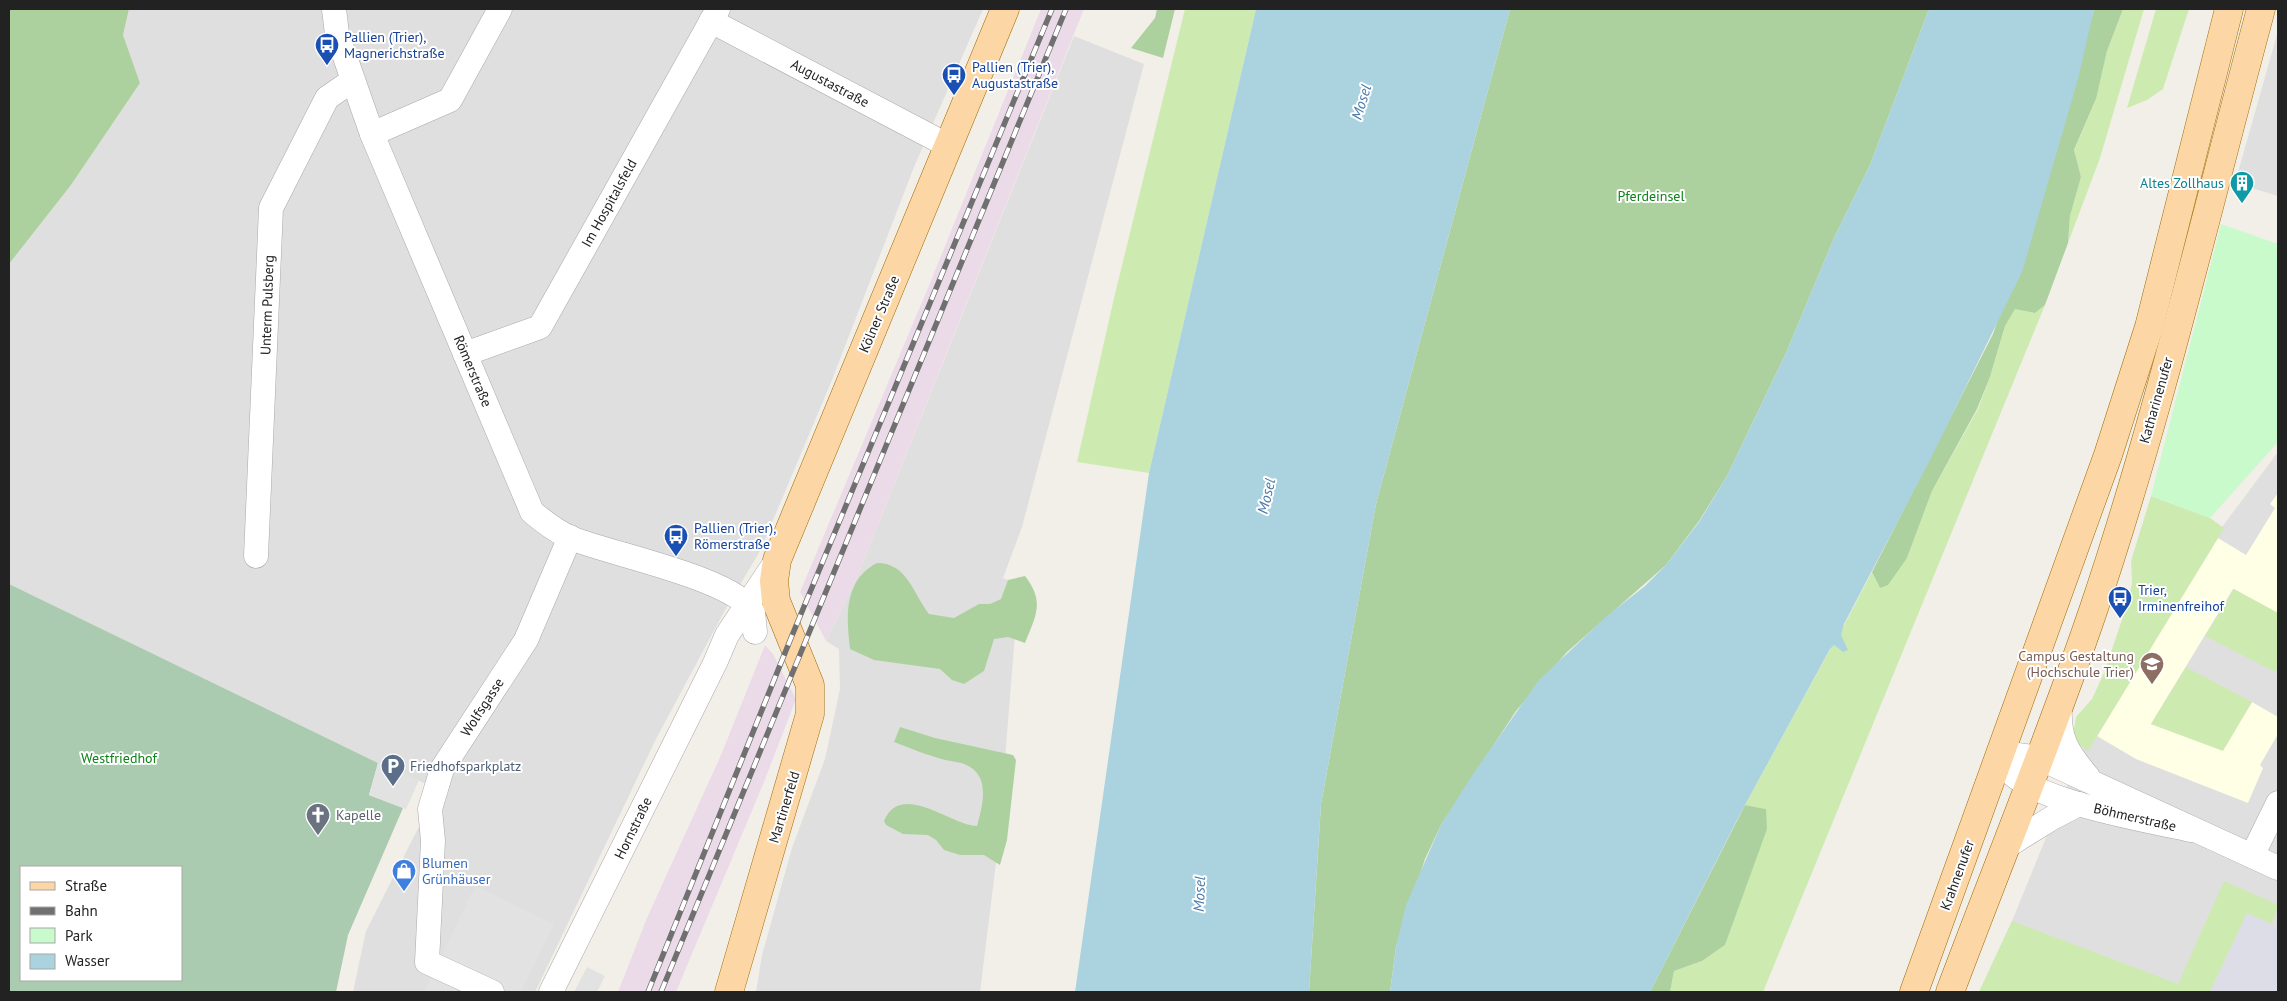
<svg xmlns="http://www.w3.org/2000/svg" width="2287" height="1001" viewBox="0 0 2287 1001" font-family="'PT Sans',sans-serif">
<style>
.residential{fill:#e0dfdf}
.industrial{fill:#ebdbe8}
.education{fill:#ffffe5}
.grass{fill:#cdebb0}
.forest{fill:#add19e}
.cemetery{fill:#aacbaf;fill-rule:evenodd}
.park{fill:#c8facc}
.parking{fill:#e2e2e2}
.plaza{fill:#dddde8}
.water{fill:#aad3df}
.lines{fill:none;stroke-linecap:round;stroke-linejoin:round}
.minor-casing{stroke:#a9a9a9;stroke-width:25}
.major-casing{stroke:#a06b00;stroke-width:29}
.minor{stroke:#fff;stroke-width:24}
.major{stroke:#fcd6a4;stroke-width:28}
.rail-casing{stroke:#707070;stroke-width:5.5}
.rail{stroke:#fff;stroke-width:4;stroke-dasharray:11;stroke-linecap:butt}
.labels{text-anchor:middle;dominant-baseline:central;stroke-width:4;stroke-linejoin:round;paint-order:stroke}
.transit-label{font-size:14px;fill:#164399;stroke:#fff;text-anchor:start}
.street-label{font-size:14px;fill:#222;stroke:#fff}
.culture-label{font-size:14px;fill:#0d838f;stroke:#fff;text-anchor:end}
.park-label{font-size:14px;fill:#0c8416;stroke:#fff}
.education-label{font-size:14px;fill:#785e54;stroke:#fff;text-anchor:end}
.service-label{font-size:14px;fill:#4e5e75;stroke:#fff;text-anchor:start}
.worship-label{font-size:14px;fill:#5b616d;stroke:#fff;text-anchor:start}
.shop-label{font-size:14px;fill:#366cbe;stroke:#fff;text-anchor:start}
.water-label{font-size:15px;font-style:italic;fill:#4a7aab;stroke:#fff}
</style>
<rect width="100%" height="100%" fill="#f2efe9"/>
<g class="residential">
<polygon points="129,9 983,9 914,167 832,380 760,551 725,610 656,739 535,992 353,992 366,931 438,789 378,763 9,584 9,264 71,185 140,83 123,35"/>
<polygon points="2278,31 2278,196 2235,183"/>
<polygon points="1074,36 1144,64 1022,527 1003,578 1019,584 998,847 980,992 756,992 762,955 792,848 825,759 840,689 839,649 826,641 857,577"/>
<polygon points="2278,452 2278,992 1979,992 2012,921 2085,742 2213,539"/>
</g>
<g class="industrial">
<polygon points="1041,9 1084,9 857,577 826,641 800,592 930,283"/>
<polygon points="765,645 773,654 796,699 764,782 676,992 618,992 647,918 721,755"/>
</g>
<polygon class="education" points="2278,493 2278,613 2233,589 2151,724 2222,750 2252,702 2278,717 2278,734 2260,765 2263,768 2248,803 2136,759 2097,736 2218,538 2246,555 2275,508 2270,504"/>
<g class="grass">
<polygon points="1185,9 1256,9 1149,473 1077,462 1114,298"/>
<polygon points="2123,9 2144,9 2100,158 2068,243 2070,216 2081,177 2074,151 2095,102 2107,51"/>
<polygon points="2156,9 2189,9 2163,89 2147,100 2127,108"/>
<polygon points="2045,305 1763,992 1670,992 1674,971 1702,961 1725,945 1753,865 1766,809 1745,805 1832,646 1834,645 1840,649 1841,631 1872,572 1880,588 1907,558 1932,491 1978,409 1990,377 2005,326 2015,308 2035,313"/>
<polygon points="2151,496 2210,518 2224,528 2088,751 2078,744 2073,735 2076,717 2092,699 2104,673 2127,605 2132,583 2131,561"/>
<polygon points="2234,589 2278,613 2278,665 2275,672 2205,636"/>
<polygon points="2186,667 2252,702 2223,751 2151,724"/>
<polygon points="2224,881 2278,905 2272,924 2247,914 2210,992 1979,992 2012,921 2178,984"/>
</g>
<g class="forest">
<polygon points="9,9 129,9 123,35 140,83 71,185 9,264"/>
<polygon points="1157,9 1175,9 1163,58 1131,48 1155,18"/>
<polygon points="1510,9 1929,9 1870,165 1834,238 1786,353 1727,476 1699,521 1666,565 1567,652 1516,711 1441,825 1425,859 1396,947 1390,992 1309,992 1321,804 1376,504"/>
<polygon points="2094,9 2123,9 2107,51 2096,99 2074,150 2081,177 2070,216 2068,243 2045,305 2035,313 2015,309 2005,326 1990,377 1977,409 1932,491 1907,558 1888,585 1880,588 1872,572 1993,334 2062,133"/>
<path d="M877,563C907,563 913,593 929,614L954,618L979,604H990L1001,599L1008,580L1025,576C1045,602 1036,615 1025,643L1008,637L994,639L984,671L964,684L952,680L940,669L874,660L850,649C846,616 844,580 877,563Z"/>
<path d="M900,727L935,738L1013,755L1016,760L1007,840L1000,865L984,855H960L944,850L936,840L928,835L903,834L886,825L884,821C901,780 952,826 977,826C983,804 992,772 961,763C953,761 943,760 935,757C921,753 908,747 894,742Z"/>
<polygon points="1745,805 1766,809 1767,829 1725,945 1702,961 1674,971 1670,992 1650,992"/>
</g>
<path class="cemetery" d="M9,584L378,763L369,795L403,808L348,935L336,992H9ZM21,867H181V980H21Z"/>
<polygon class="park" points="2221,224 2278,244 2278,442 2210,518 2151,496"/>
<g class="parking">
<polygon points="378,763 419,780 406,809 369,795"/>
<polygon points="475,886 554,924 521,992 424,992"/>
<polygon points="587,967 605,976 597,992 574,992"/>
</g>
<polygon class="plaza" points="2247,913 2278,927 2278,992 2210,992"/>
<g class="water">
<polygon points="1256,9 1510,9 1376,504 1321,804 1309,992 1075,992 1149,473"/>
<polygon points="1929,9 2094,9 2078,79 2022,272 1930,460 1844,624 1841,635 1848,650 1843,652 1834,645 1830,649 1739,816 1650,992 1390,992 1396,947 1406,905 1441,825 1471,777 1539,680 1607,616 1645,586 1666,565 1699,522 1727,476 1786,353 1834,238 1870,165"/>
</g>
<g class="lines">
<defs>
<g id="minor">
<path d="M334,9L337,34L372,134L532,512C544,522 557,532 571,538C609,554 734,578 753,612L755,632"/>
<polyline points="711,21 949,146"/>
<polyline points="372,134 450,100 500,9"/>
<polyline points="465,354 540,327 718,9"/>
<polyline points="256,556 271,208 327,98 353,80"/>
<path d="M2060,707C2058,739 2068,753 2088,777"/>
<path d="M2191,830C2152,821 2011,799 2000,758L2019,755L2039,758L2278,868"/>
<polyline points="2007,846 2052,818 2079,804"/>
<polyline points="2252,856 2278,803"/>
<polyline points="492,992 427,962 433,841 430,809 442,769 526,640 570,537"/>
<polyline points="551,992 715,663 727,635 777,560"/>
</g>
<g id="major">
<polyline points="729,992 810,714 810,685 776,601 774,581 777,560 1005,9"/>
<polyline points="1914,992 2108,455 2149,327 2229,9"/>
<path d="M1950,992C1998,864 2050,738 2094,608C2160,412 2207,209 2261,9"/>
</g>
</defs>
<use href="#minor" class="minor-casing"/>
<use href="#major" class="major-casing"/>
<use href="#minor" class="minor"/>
<use href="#major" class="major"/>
<defs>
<g id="rail">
<polyline points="648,992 791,638 1052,9"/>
<polyline points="661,992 1066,9"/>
</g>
</defs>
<use href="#rail" class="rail-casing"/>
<use href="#rail" class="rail"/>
</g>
<defs>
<symbol id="bus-pin" viewBox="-11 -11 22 30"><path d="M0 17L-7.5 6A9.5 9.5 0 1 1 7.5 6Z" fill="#1a4fb4" stroke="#fff"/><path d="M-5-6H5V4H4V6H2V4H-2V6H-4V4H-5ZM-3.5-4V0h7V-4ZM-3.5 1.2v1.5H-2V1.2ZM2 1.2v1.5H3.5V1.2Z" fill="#fff"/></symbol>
<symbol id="building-pin" viewBox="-11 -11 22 30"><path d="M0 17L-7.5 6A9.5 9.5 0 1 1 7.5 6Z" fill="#0f9aa8" stroke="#fff"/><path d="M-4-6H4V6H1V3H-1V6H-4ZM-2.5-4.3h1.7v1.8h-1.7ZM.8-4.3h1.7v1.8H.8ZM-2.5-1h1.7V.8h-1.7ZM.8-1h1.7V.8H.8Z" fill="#fff"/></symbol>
<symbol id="university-pin" viewBox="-11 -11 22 30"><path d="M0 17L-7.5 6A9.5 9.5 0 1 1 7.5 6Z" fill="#8d6e63" stroke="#fff"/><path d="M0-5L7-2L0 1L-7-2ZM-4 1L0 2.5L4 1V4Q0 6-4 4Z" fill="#fff"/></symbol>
<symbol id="parking-pin" viewBox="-11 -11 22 30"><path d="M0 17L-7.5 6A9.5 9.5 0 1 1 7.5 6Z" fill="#5c6f8a" stroke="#fff"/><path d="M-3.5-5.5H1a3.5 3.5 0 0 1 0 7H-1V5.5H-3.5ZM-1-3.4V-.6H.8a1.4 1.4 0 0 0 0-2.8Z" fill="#fff"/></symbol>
<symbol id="church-pin" viewBox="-11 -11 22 30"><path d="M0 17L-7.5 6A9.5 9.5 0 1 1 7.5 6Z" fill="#6b7280" stroke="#fff"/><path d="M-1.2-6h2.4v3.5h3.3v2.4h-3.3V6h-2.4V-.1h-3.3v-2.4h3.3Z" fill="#fff"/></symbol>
<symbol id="shop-pin" viewBox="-11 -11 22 30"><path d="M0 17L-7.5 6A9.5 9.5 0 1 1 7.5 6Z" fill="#3f7fe0" stroke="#fff"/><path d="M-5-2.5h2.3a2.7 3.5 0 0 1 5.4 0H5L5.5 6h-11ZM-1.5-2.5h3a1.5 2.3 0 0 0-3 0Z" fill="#fff"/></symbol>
</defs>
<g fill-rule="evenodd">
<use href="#bus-pin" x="313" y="31" width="28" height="38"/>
<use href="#bus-pin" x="940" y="61" width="28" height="38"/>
<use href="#building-pin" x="2228" y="169" width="28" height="38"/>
<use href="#bus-pin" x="662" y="522" width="28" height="38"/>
<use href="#bus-pin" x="2106" y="584" width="28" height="38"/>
<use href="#university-pin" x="2138" y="650" width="28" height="38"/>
<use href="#parking-pin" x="379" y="752" width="28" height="38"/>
<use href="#church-pin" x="304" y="801" width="28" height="38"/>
<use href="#shop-pin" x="390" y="857" width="28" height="38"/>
</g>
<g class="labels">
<g class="transit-label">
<text x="344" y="37">Pallien (Trier),<tspan x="344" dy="16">Magnerichstraße</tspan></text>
<text x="972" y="67">Pallien (Trier),<tspan x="972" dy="16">Augustastraße</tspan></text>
<text x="694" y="528">Pallien (Trier),<tspan x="694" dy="16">Römerstraße</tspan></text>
<text x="2138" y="590">Trier,<tspan x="2138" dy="16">Irminenfreihof</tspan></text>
</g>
<g class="street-label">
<text transform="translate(830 83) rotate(28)">Augustastraße</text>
<text transform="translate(609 203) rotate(-61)">Im Hospitalsfeld</text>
<text transform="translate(267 305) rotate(-88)">Unterm Pulsberg</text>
<text transform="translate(879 314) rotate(-67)">Kölner Straße</text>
<text transform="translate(473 371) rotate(67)">Römerstraße</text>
<text transform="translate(2156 400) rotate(-74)">Katharinenufer</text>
<text transform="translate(482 707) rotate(-57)">Wolfsgasse</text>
<text transform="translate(784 807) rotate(-73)">Martinerfeld</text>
<text transform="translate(2135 817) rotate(13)">Böhmerstraße</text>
<text transform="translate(633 828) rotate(-64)">Hornstraße</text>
<text transform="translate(1957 875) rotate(-70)">Krahnenufer</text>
</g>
<g class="culture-label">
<text x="2224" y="183">Altes Zollhaus</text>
</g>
<g class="park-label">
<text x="1651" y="196">Pferdeinsel</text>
<text x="119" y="758">Westfriedhof</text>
</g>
<g class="education-label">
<text x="2134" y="656">Campus Gestaltung<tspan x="2134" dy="16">(Hochschule Trier)</tspan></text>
</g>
<g class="service-label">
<text x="410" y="766">Friedhofsparkplatz</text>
</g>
<g class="worship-label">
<text x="336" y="815">Kapelle</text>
</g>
<g class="shop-label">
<text x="422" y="863">Blumen<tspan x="422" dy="16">Grünhäuser</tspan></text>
</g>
<g class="water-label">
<text transform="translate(1361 102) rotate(-73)">Mosel</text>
<text transform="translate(1266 496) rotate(-77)">Mosel</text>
<text transform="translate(1199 894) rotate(-88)">Mosel</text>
</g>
</g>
<rect width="2287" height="1001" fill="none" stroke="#222222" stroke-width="20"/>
<rect x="20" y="866" width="162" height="115" fill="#ffffff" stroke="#a7a7a7"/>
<rect x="30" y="882" width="25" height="8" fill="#fcd6a4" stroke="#a7a7a7"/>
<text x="65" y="891" font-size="15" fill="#222222">Straße</text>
<rect x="30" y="907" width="25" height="8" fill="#707070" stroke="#a7a7a7"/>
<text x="65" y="916" font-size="15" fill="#222222">Bahn</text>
<rect x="30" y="928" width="25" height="15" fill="#c8facc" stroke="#a7a7a7"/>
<text x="65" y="941" font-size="15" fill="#222222">Park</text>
<rect x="30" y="954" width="25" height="15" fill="#aad3df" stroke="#a7a7a7"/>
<text x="65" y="966" font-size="15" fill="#222222">Wasser</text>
</svg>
